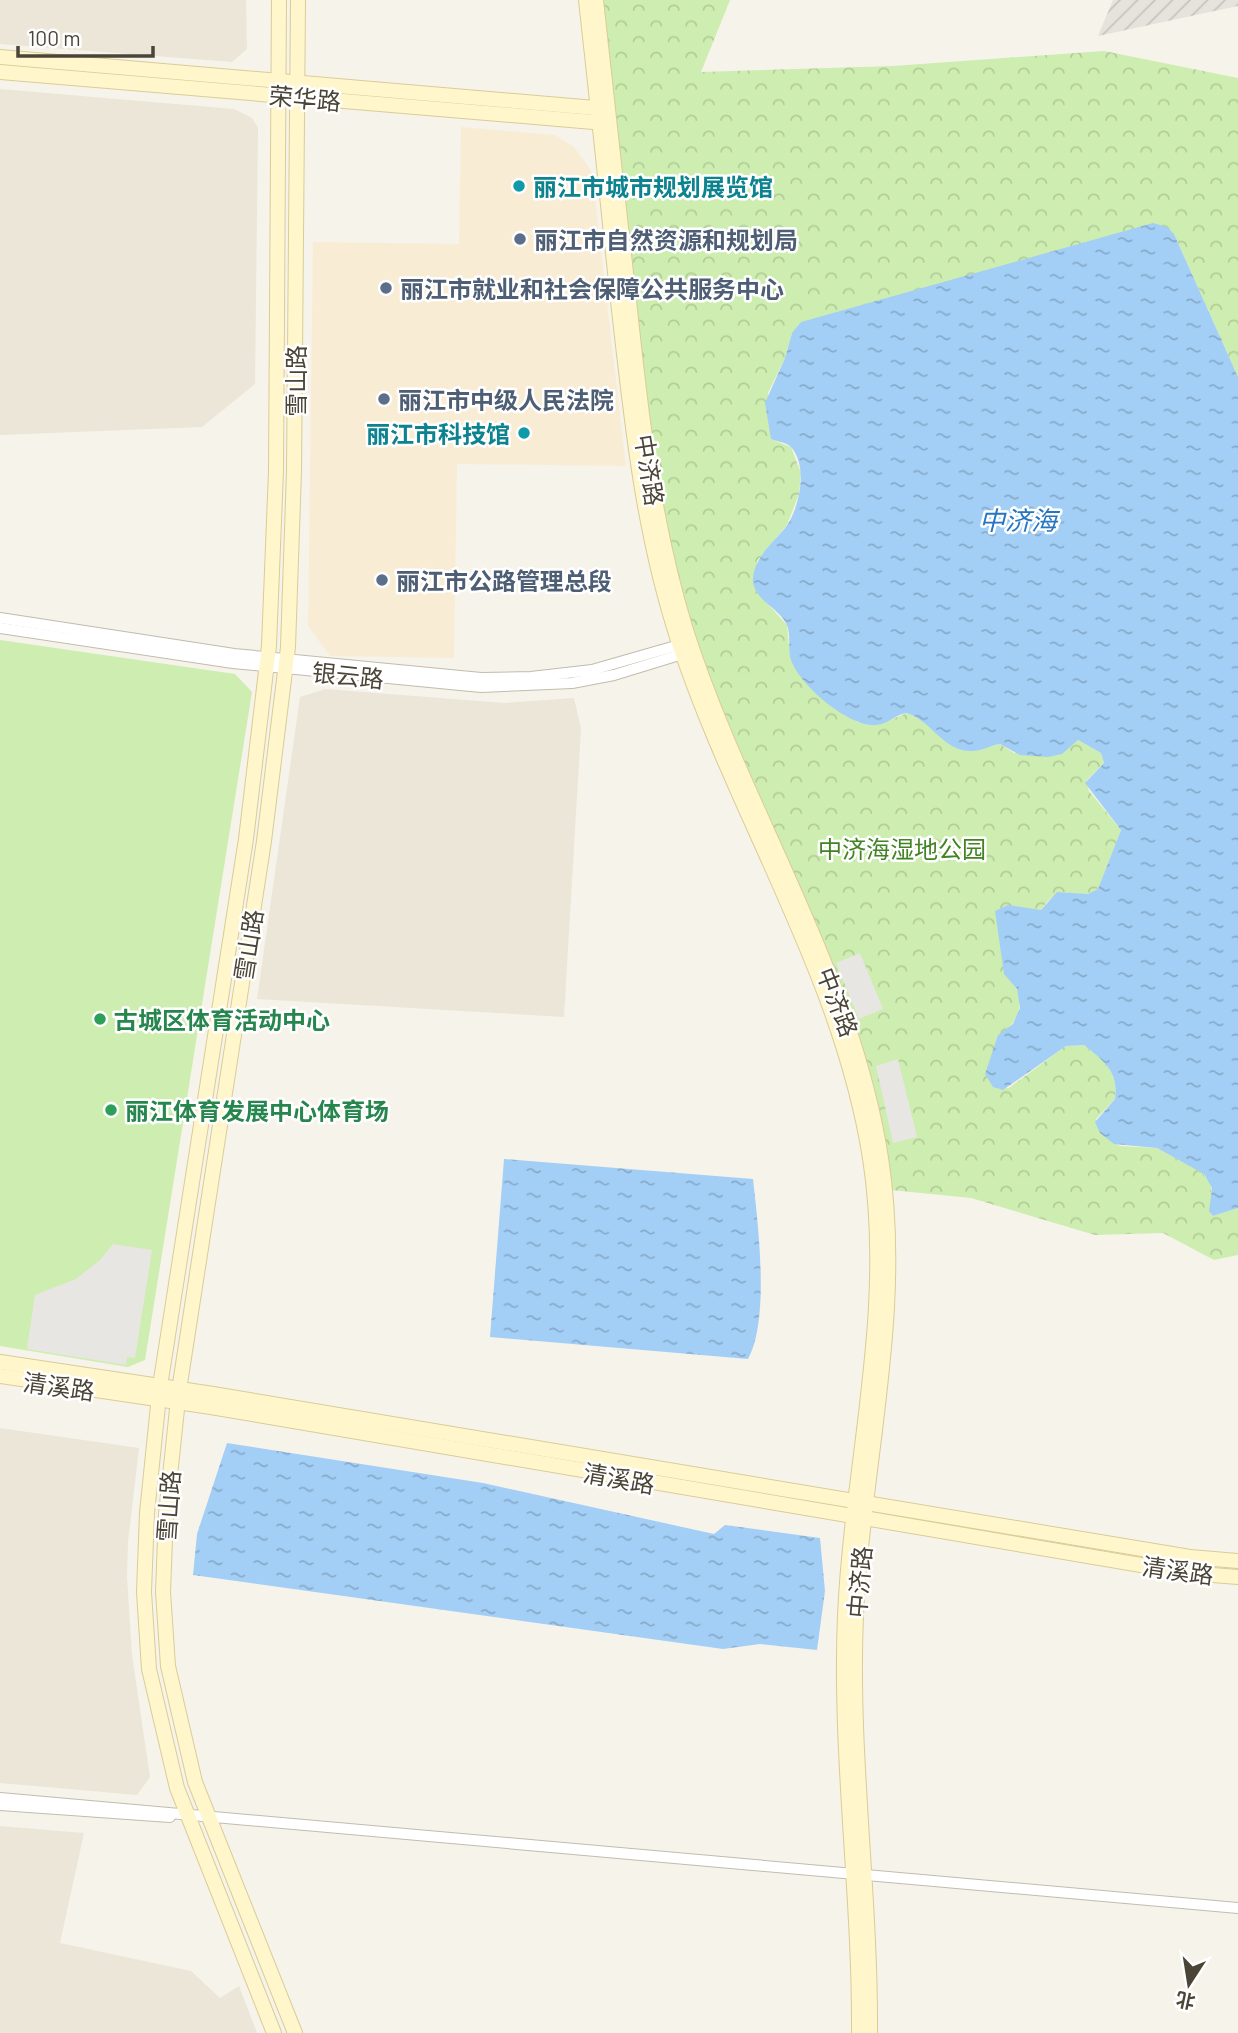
<svg xmlns="http://www.w3.org/2000/svg" width="1238" height="2033" viewBox="0 0 1238 2033" font-family="Barlow,'Noto Sans SC',sans-serif">
<style>
.residential{fill:#ebe6d8}
.commercial{fill:#f9ecd5}
.industrial{fill:url(#industrial-furrows)}
.grass{fill:#ceedb0}
.forest{fill:url(#forest-crowns)}
.parking{fill:#e8e6e2}
.water{fill:url(#water-ripples)}
.lines{fill:none;stroke-linecap:round;stroke-linejoin:round}
.street-casing{stroke:#c3bcac;stroke-width:12}
.secondary-casing{stroke:#dacc97;stroke-width:16}
.street{stroke:#fff;stroke-width:10}
.secondary{stroke:#fff6cc;stroke-width:14}
.culture-dot{fill:#0f9aa8;stroke:#fff;stroke-width:2.5}
.service-dot{fill:#5c6f8a;stroke:#fff;stroke-width:2.5}
.leisure-dot{fill:#2e9e5b;stroke:#fff;stroke-width:2.5}
.labels{text-anchor:middle;dominant-baseline:central;stroke-width:5;stroke-linejoin:round;paint-order:stroke}
.street-label{font-size:24px;fill:#4b4537;stroke:#fff}
.culture-label{font-size:24px;font-weight:bold;fill:#0d838f;stroke:#fff;text-anchor:start}
.service-label{font-size:24px;font-weight:bold;fill:#4e5e75;stroke:#fff;text-anchor:start}
.park-label{font-size:24px;fill:#428324;stroke:#fff}
.leisure-label{font-size:24px;font-weight:bold;fill:#27864d;stroke:#fff;text-anchor:start}
.water-label{font-size:26px;font-style:italic;fill:#2676c2;stroke:#fff}
</style>
<defs>
<pattern id="industrial-furrows" width="10" height="10" patternUnits="userSpaceOnUse" patternTransform="scale(1.75)"><rect width="10" height="10" fill="#e6e2dc"/><path d="M-1 1l2-2M0 10L10 0M9 11l2-2" fill="none" stroke="#c7c3bd"/></pattern>
<pattern id="forest-crowns" width="20" height="18" patternUnits="userSpaceOnUse" patternTransform="scale(1.75)"><rect width="20" height="18" fill="#ceedb0"/><path d="M2 6a3 3 0 1 1 6 0M12 15a3 3 0 1 1 6 0" fill="none" stroke="#b2cd98"/></pattern>
<pattern id="water-ripples" width="26" height="14" patternUnits="userSpaceOnUse" patternTransform="scale(1.75)"><rect width="26" height="14" fill="#a3cff7"/><path d="M2 4q2-2 4 0t4 0M15 11q2-2 4 0t4 0" fill="none" stroke="#87aac9"/></pattern>
</defs>
<rect width="100%" height="100%" fill="#f6f3ea"/>
<g class="residential">
<polygon points="0,0 246,0 247,49 232,62 0,44"/>
<polygon points="0,89 234,109 252,118 258,128 255,384 202,427 0,435"/>
<polygon points="325,689 504,703 574,698 581,729 564,1017 257,999 300,697"/>
<polygon points="0,1428 139,1448 128,1542 127,1577 132,1655 150,1777 137,1795 0,1783"/>
<polygon points="0,1826 84,1833 60,1943 191,1971 220,1998 239,1986 257,2033 0,2033"/>
</g>
<polygon class="commercial" points="461,127 555,135 574,147 588,166 592,173 626,466 457,464 454,658 330,656 308,626 313,242 459,244"/>
<polygon class="industrial" points="1113,0 1238,0 1238,6 1098,36"/>
<polygon class="grass" points="0,640 235,674 252,692 145,1360 128,1367 0,1346"/>
<path class="forest" d="M602,0H730L701,72L893,66L1104,51L1238,78V377L1174,234L792,333L785,358L768,393L771,439L791,447L801,473L799,494L787,525L757,561L756,591L787,625L790,656L857,722L877,725L907,713C932,721 944,752 973,751C982,751 991,745 1000,744L1014,753L1068,746L1078,740L1101,753L1104,763L1086,781L1089,791L1121,830L1099,887L1093,893C1066,898 1062,881 1041,910L1021,909L1009,978C1027,997 1021,1024 998,1035V1089L1009,1088L1066,1046L1084,1045C1104,1061 1119,1072 1115,1099L1096,1119L1100,1133L1120,1146L1157,1148L1202,1172L1211,1185L1213,1216L1238,1208V1255L1214,1260L1163,1233L1095,1235L971,1198L891,1190L881,1119L867,1067L719,708L689,624L654,480Z"/>
<g class="parking">
<polygon points="860,953 883,1009 859,1019 836,963"/>
<polygon points="898,1059 917,1137 893,1143 876,1066"/>
<polygon points="113,1244 152,1250 135,1358 127,1357 126,1365 27,1349 35,1295 76,1279 100,1260"/>
</g>
<g class="water">
<path d="M1153,223L1167,227L1174,234L1238,377V1208L1213,1216L1209,1211L1212,1188L1204,1174L1157,1148L1114,1144L1100,1133L1095,1122L1115,1099C1119,1072 1104,1061 1084,1045L1066,1046L1003,1090L993,1087L985,1074L998,1035L1013,1024L1020,1008L1017,989L1004,974L995,911L1008,905L1041,910L1057,892L1088,894L1098,889L1121,830L1085,783L1104,763L1101,753L1078,740L1062,754L1048,757L1020,755L1000,744C991,745 983,751 973,751C944,753 932,721 907,713C895,714 889,724 877,725C850,728 800,686 791,660C787,649 792,635 786,623C777,606 751,599 753,577C756,554 776,541 788,524C800,504 808,466 791,447C786,442 778,442 771,439L765,403L785,358L792,333L801,322Z"/>
<path d="M504,1159L753,1179C758,1224 770,1320 748,1359L490,1337Z"/>
<polygon points="227,1443 483,1483 714,1534 725,1525 820,1538 825,1591 817,1650 760,1644 723,1649 193,1575 197,1534"/>
</g>
<g class="lines">
<defs>
<g id="street">
<polyline points="0,618 234,654 481,678 531,677 592,670 686,643"/>
<polyline points="0,628 233,663 481,687 572,683 614,675 689,652"/>
<polyline points="0,1798 1238,1908"/>
<polyline points="0,1805 170,1817"/>
</g>
<g id="secondary">
<path d="M586,0C597,100 608,201 618,301C631,416 642,530 678,640C735,815 841,974 870,1158C894,1313 852,1462 845,1615C839,1755 860,1894 859,2033"/>
<path d="M596,0C607,97 618,194 628,291C640,406 652,520 686,630C743,809 852,970 881,1158C905,1313 863,1462 856,1615C850,1755 871,1894 870,2033"/>
<polyline points="0,57 607,109"/>
<polyline points="0,72 605,123"/>
<polyline points="0,1362 213,1394 1190,1557 1238,1561"/>
<polyline points="0,1376 211,1407 1188,1573 1238,1577"/>
<polyline points="274,2033 177,1788 149,1669 144,1592 147,1513 160,1386 246,839 269,646 276,471 279,0"/>
<polyline points="295,2033 195,1782 168,1666 163,1592 166,1514 179,1390 264,841 288,647 294,471 298,0"/>
</g>
</defs>
<use href="#street" class="street-casing"/>
<use href="#secondary" class="secondary-casing"/>
<use href="#street" class="street"/>
<use href="#secondary" class="secondary"/>
</g>
<g class="culture-dot">
<circle cx="519" cy="186" r="7"/>
<circle cx="524" cy="433" r="7"/>
</g>
<g class="service-dot">
<circle cx="520" cy="239" r="7"/>
<circle cx="386" cy="288" r="7"/>
<circle cx="384" cy="399" r="7"/>
<circle cx="382" cy="580" r="7"/>
</g>
<g class="leisure-dot">
<circle cx="100" cy="1019" r="7"/>
<circle cx="111" cy="1110" r="7"/>
</g>
<g class="labels">
<g class="street-label">
<text transform="translate(305 98) rotate(5)">荣华路</text>
<text transform="translate(295 381) rotate(-90)">雪山路</text>
<text transform="translate(650 470) rotate(81)">中济路</text>
<text transform="translate(348 675) rotate(6)">银云路</text>
<text transform="translate(248 945) rotate(-81)">雪山路</text>
<text transform="translate(838 1002) rotate(69)">中济路</text>
<text transform="translate(59 1386) rotate(8)">清溪路</text>
<text transform="translate(619 1478) rotate(10)">清溪路</text>
<text transform="translate(168 1506) rotate(-86)">雪山路</text>
<text transform="translate(1178 1570) rotate(8)">清溪路</text>
<text transform="translate(859 1582) rotate(-85)">中济路</text>
</g>
<g class="culture-label">
<text x="533" y="186">丽江市城市规划展览馆</text>
<text x="510" y="433" text-anchor="end">丽江市科技馆</text>
</g>
<g class="service-label">
<text x="534" y="239">丽江市自然资源和规划局</text>
<text x="400" y="288">丽江市就业和社会保障公共服务中心</text>
<text x="398" y="399">丽江市中级人民法院</text>
<text x="396" y="580">丽江市公路管理总段</text>
</g>
<g class="park-label">
<text x="902" y="848">中济海湿地公园</text>
</g>
<g class="leisure-label">
<text x="114" y="1019">古城区体育活动中心</text>
<text x="125" y="1110">丽江体育发展中心体育场</text>
</g>
<g class="water-label">
<text x="1018" y="519">中济海</text>
</g>
</g>
<g transform="translate(1189 1984) rotate(192)" stroke="#ffffff" stroke-width="5" paint-order="stroke">
<path d="M0-5L12 26L0 18L-12 26Z" fill="#4b4537"/>
<text y="-10" font-size="19" font-weight="bold" text-anchor="middle" fill="#4b4537">北</text>
</g>
<path d="M18 46v10h135v-10" fill="none" stroke="#4b4537" stroke-width="3.5"/>
<text x="28" y="46" font-size="21" fill="#4b4537" stroke="#ffffff" stroke-width="5" paint-order="stroke">100 m</text>
</svg>
